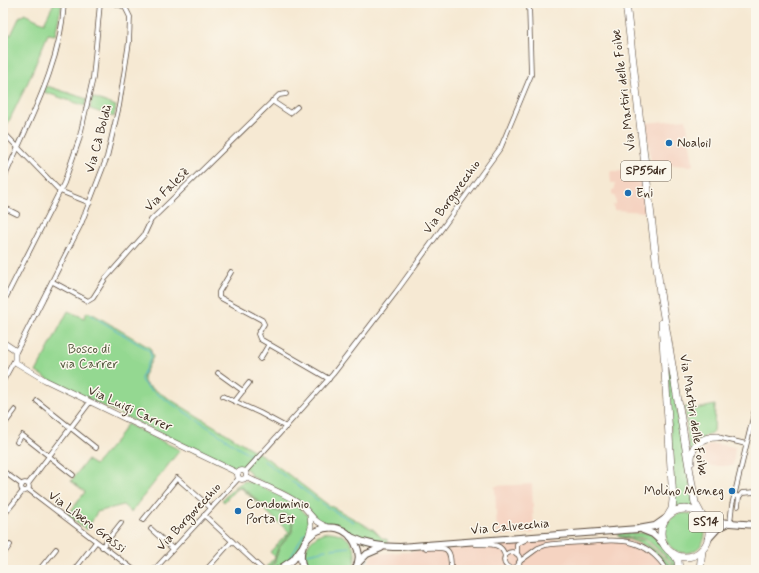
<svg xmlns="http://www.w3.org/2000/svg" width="759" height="573" viewBox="0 0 759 573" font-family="Mynerve,sans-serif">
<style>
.built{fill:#f5d3c1}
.green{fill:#94d891;stroke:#688158}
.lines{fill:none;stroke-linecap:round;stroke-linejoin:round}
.stream{stroke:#58add4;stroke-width:1}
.minor-casing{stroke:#574739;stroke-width:5.5}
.tertiary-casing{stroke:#574739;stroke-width:6}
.secondary-casing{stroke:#574739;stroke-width:8}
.primary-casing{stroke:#574739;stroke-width:8}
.trunk-casing{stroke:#574739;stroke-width:8}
.minor{stroke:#fff;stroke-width:4}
.tertiary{stroke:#fff;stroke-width:5}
.secondary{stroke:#fff;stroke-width:6}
.primary{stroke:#fff;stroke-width:6}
.trunk{stroke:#fff;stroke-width:7}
.poi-dot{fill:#1f6fb2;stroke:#fbf7ec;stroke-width:1.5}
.labels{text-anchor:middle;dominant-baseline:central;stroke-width:3;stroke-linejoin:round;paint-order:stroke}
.shield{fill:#fbf7ec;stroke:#75685c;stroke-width:1}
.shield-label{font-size:12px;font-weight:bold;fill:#3b2a1e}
.street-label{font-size:13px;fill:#3b2a1e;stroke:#fbf7ec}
.poi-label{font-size:13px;fill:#3b2a1e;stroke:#fbf7ec;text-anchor:start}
.park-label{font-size:13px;fill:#51563b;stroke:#fbf7ec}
</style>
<rect width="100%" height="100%" fill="#fbf7ec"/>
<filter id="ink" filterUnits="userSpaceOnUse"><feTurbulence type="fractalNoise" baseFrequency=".025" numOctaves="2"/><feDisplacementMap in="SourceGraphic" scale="8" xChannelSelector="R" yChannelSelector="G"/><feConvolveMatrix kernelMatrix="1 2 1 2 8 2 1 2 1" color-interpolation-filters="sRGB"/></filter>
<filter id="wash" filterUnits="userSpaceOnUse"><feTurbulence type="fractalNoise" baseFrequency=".012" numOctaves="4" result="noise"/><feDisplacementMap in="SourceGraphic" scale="16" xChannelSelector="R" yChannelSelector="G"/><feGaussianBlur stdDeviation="0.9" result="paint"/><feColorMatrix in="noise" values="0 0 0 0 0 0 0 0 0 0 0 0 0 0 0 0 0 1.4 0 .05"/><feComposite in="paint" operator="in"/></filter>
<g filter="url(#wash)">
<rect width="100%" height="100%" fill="#f6e9d3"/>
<g class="built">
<polygon points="686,119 693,163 692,166 651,164 646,123"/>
<polygon points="610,171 641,171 646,212 614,210 613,205 616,204 615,196 612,195 612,190 615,189 615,183 611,183"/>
<polygon points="716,444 735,447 733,466 707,466 708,477 704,478 701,474 700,465 700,453 708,445"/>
<polygon points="532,484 534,533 497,536 495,486"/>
<polygon points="564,539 627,539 640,543 655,552 670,570 364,570 373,554 500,546 511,543 523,543"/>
</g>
<g class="green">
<polygon points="54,3 62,3 55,35 48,34 28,82 5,129 3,127 3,32 11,35 20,16 23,16 24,14 44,23"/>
<polygon points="47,86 87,99 85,106 44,92"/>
<polygon points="92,97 116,106 114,117 90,109"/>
<polygon points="68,311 84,318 87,312 93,314 150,348 153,357 143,377 145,384 268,459 327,504 374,530 382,538 388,540 388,545 359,539 344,528 319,522 302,503 251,476 249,471 243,467 231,467 53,382 36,372"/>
<polygon points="666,346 694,506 693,507 682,506 675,508"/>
<polygon points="715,405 714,432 706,435 689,452 685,407 690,407 696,409"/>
<polygon points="127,424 180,450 131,512 123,505 97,512 87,530 68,515 85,492 71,481 87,460 95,465 118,438"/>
<polygon points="245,481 254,483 295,503 308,516 310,524 307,535 297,553 276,570 265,570 274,564 279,548 292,532 293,521 290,516 262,504 242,487 234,487"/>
<polygon points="241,488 235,490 224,502 222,500 233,489 242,488 262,506 285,514 292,520 291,532 278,548 273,563 269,567 266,567 275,557 270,552 289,532"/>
<circle cx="685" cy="533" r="20"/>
<path d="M328,532C350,532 361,551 352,570H308C300,552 309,535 328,532Z"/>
<path d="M618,533H648L655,537L666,551L674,557L678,570H670C657,550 641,542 619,537L644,540L670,563L676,566L645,538L618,536Z"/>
</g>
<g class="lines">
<g class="stream">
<polyline points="91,315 150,351 151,357 141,378 142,382 148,388 252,456"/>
<polyline points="264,461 327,507 354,522"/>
<polyline points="331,549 349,547"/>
<polyline points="308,554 326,550"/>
<path d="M287,561C296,552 298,541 306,532"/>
<polyline points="362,570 368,558"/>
</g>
</g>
</g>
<g filter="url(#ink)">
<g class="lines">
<defs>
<g id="minor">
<polyline points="272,101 290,113 297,107"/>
<polyline points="3,132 60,191 90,203"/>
<path d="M3,181C27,124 61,66 64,3"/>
<polyline points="3,207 17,214"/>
<polyline points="231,272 219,292 219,297 262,320 264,324 258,334 260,339 329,379"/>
<polyline points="53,282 88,301 93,298 105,279 144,235 151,220 279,95 286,94"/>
<polyline points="3,303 64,183 79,140 93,78 100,3"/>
<polyline points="16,352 81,224 107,157 119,106 129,42 130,17 125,7 113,3"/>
<polyline points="260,359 269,344"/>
<polyline points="218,373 243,391"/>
<polyline points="3,381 14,361"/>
<polyline points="223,396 260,413 286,427"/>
<polyline points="37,401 96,448"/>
<polyline points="235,401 249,383"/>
<polyline points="3,426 15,410"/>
<polyline points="717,437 746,444"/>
<polyline points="17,442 22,435 73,475"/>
<polyline points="3,471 22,485"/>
<polyline points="245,472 333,374 396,292 501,147 531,75 529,3"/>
<circle cx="25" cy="487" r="4"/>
<polyline points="28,484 90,402"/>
<polyline points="29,490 134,570"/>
<polyline points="737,496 739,497 738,506"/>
<polyline points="739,497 742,493 756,492"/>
<polyline points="204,515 262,569"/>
<polyline points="3,516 23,491"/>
<polyline points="143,520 177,478 211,508"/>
<polyline points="730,523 732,505 756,405"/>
<polyline points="151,529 173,549"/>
<path d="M475,544C488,545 501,541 505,556"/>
<polyline points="102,547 121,523"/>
<path d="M426,548C448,547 451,547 451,570"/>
<polyline points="5,552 10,545"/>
<circle cx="512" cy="560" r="8"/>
<polyline points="517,554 517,544 525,540"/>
<path d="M519,562L538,548L546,545C559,543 572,543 586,542C621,539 645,537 667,570"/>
<polyline points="39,570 56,549"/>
<polyline points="74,570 96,542"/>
<polyline points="154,570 239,478"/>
<polyline points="206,570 232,541"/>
</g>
<g id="tertiary">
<polyline points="3,342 15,350 15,362 45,380 238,473"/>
<circle cx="242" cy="475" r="4.5"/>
<path d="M246,477C263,485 281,492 297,502C313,512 309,521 331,528"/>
<polyline points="308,537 311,527 310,516"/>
</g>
<g id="secondary">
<polyline points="643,530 653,534 664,544"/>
<path d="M351,537C368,545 382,547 400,547L638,529L655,526L665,519"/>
<polyline points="358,563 367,554 381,548"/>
<polyline points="278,570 293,560 301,549"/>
<path d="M304,570C288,535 338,510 355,543C360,552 360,561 355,570"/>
</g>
<g id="primary">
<polyline points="704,519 717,522 756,525"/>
<polyline points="708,539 718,528 726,524"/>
</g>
<g id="trunk">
<polyline points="626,3 660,293 695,503 702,516"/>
<polyline points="662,323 673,500 672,509 669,514"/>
<path d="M691,462C690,445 702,437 717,437"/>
<circle cx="685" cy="533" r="24"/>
<polyline points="674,554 678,561 679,570"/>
<polyline points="700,570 702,550"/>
</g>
</defs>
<use href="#minor" class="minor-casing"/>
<use href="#tertiary" class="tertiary-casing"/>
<use href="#secondary" class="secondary-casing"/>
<use href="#primary" class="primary-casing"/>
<use href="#trunk" class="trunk-casing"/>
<use href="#minor" class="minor"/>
<use href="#tertiary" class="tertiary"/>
<use href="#secondary" class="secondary"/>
<use href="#primary" class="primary"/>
<use href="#trunk" class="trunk"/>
</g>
</g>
<g class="poi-dot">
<circle cx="669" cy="143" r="4"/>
<circle cx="628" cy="193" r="4"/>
<circle cx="732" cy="491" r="4"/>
<circle cx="238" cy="511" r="4"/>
</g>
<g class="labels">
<g class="shield">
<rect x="621" y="161" width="50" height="20" rx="3"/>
<rect x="689" y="512" width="34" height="20" rx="3"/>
</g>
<g class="shield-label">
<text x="646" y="171">SP55dir</text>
<text x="706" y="522">SS14</text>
</g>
<g class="street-label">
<text transform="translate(624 90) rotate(-97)">Via Martiri delle Foibe</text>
<text transform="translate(99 139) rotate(-75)">Via Cà Boldù</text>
<text transform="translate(167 190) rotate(-44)">Via Falesè</text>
<text transform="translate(452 197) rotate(-54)">Via Borgovecchio</text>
<text transform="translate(130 409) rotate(25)">Via Luigi Carrer</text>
<text transform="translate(693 415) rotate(81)">Via Martiri delle Foibe</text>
<text transform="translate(189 517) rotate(-47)">Via Borgovecchio</text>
<text transform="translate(87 522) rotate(37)">Via Libero Grassi</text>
<text transform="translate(510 527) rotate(-5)">Via Calvecchia</text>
</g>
<g class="poi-label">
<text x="677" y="143">Noaloil</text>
<text x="636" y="193">Eni</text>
<text x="724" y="491" text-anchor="end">Molino Meneg</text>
<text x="246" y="504">Condominio<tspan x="246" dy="15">Porta Est</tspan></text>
</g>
<g class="park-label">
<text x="89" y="349">Bosco di<tspan x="89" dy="15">via Carrer</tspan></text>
</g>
</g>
<rect width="759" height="573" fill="none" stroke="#fbf7ec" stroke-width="16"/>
</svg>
